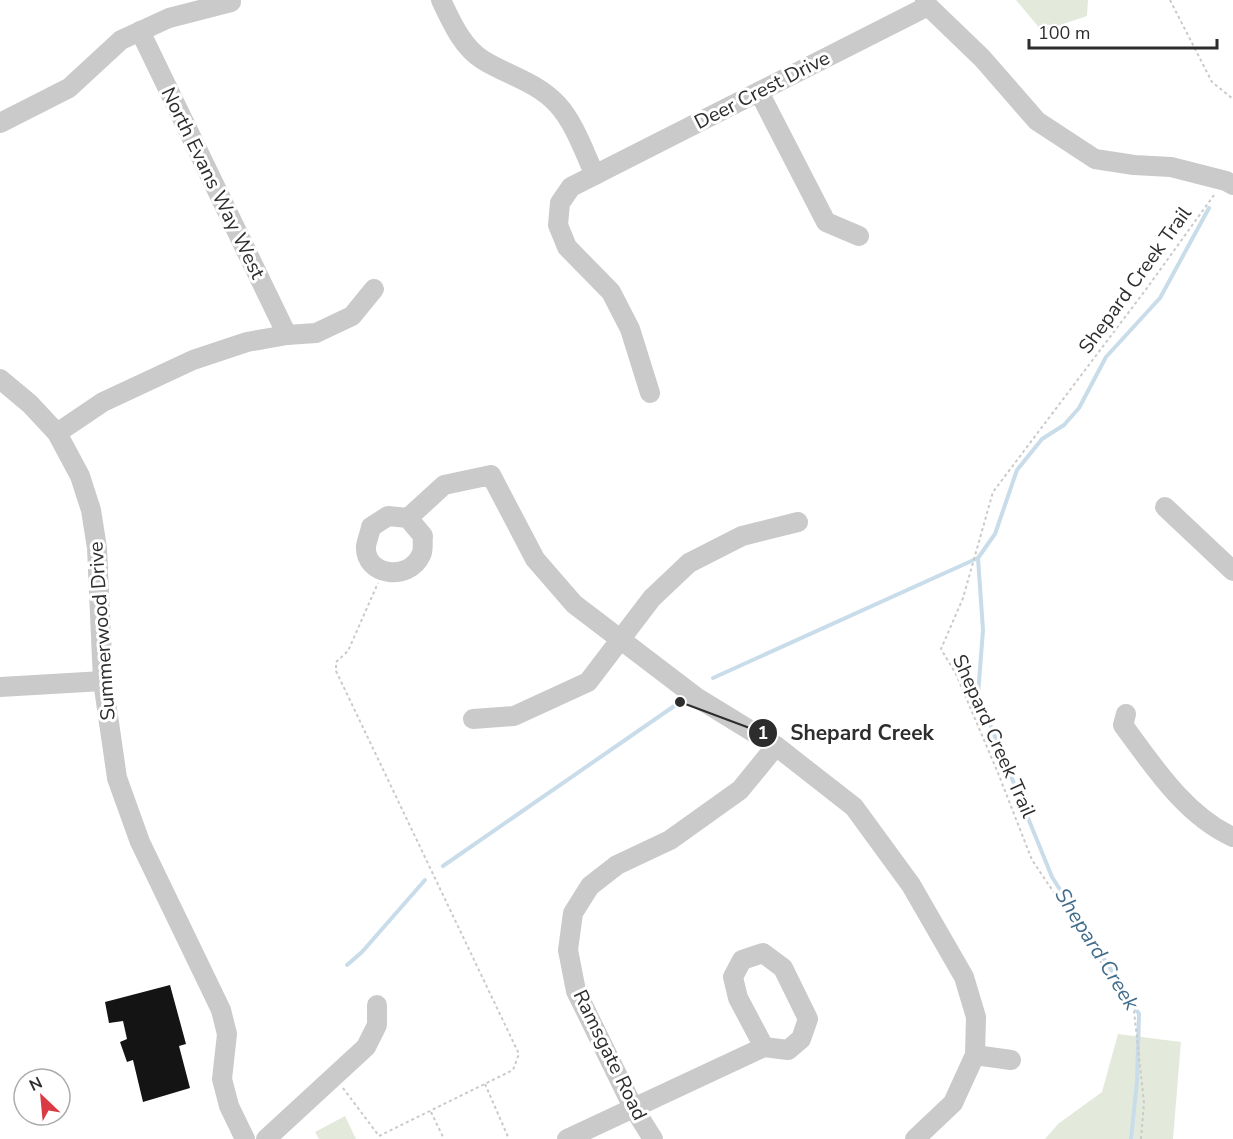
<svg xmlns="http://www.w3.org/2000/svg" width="1233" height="1139" viewBox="0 0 1233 1139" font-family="'Nunito Sans',sans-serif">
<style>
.green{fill:#e3eadc}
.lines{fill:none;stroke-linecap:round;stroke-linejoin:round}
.stream{stroke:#c9dce9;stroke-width:4}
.building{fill:#141414}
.path{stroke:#cacaca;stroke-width:2;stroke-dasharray:3 3;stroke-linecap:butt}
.minor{stroke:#cacaca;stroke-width:20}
.labels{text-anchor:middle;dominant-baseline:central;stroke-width:6;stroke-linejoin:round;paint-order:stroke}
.street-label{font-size:20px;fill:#2d2d2d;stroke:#fff}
.water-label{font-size:21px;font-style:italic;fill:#416c8a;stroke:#fff}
.leader{fill:none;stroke:#2d2d2d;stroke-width:2}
.callout-dot{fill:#2d2d2d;stroke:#fff;stroke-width:2}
.mark-label{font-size:18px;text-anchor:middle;font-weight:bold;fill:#fff}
.callout-label{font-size:21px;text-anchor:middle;font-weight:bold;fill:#2d2d2d;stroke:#fff;stroke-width:6;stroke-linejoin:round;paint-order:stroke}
</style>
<rect width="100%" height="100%" fill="#fff"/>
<g class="green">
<polygon points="1016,0 1088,0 1087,16 1042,31"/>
<polygon points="1118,1034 1181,1042 1173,1139 1045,1139 1058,1124 1102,1092"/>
<polygon points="345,1116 356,1139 319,1139 315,1132"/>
</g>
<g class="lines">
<g class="stream">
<polyline points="978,558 983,630 978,695 1052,877 1139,1014 1137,1081 1131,1139"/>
<polyline points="713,678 978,558 995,534 1017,470 1042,439 1064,425 1079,408 1106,357 1160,298 1209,208"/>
<polyline points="443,866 680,702"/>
<polyline points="347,965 362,952 425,880"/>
</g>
</g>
<polygon class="building" points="170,985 186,1044 179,1046 190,1088 143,1102 133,1060 127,1062 120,1042 127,1039 123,1021 109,1023 105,1002"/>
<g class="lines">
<g class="path">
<polyline points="1170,0 1212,82 1233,99"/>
<polyline points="485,1084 509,1139"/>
<polyline points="343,1088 379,1136 513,1070 519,1054 336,671 336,662 348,651 378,583"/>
<polyline points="431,1112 444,1139"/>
<polyline points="1141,1139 1144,1103 1134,1011 1032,860 998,773 956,674 941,649 963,598 993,492 1147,288 1214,195"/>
</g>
<g class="minor">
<path d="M441,0C451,21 462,47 483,60C509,76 537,82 558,105C575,124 584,152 595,175"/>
<polyline points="925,0 928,6 982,58 1037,121 1095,159 1134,165 1171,167 1226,181 1233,185"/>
<polyline points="140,31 287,335"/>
<polyline points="759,92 826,222 859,236"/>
<polyline points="0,123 69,88 121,40 169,18 231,2"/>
<polyline points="0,379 30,404 57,433 80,476 91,510 97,548 103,681 117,778 140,842 221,1010 227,1034 222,1079 229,1106 245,1139"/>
<polyline points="650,393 630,329 611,292 567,247 558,225 560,203 571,187 928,6"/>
<polyline points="57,433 103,402 193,360 247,342 287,335 316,333 352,316 374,289"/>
<polyline points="1165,507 1233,571"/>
<path d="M408,518L388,516L371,527C370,533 367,540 366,546C364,576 409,582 421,555C424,550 422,542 423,536L408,518L444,485L491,475L535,559L574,604L696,697L776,746L854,807L911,885L964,977L976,1017L975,1055L953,1103L915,1139"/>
<polyline points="0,687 103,681"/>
<path d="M1126,714L1123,725C1153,766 1186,816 1233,837"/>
<polyline points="473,719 514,716 588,682 652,598 689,563 742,536 798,522"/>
<polyline points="975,1055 1011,1060"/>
<polyline points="266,1139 366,1047 377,1025 377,1005"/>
<polyline points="567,1139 764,1047 788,1050 801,1039 808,1019 783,968 763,953 742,960 733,977 738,998 764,1047"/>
<polyline points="653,1139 633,1107 576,991 568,950 573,913 590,886 617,865 670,840 740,790 776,746"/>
</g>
</g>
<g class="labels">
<g class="street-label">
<text transform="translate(762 90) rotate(-27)">Deer Crest Drive</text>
<text transform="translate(213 183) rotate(64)">North Evans Way West</text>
<text transform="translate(1135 280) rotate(-54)">Shepard Creek Trail</text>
<text transform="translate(102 631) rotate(-94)">Summerwood Drive</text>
<text transform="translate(994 736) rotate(66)">Shepard Creek Trail</text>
<text transform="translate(610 1055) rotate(64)">Ramsgate Road</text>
</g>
<g class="water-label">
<text transform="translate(1097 949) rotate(58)">Shepard Creek</text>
</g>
</g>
<path class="leader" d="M680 702L763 733"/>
<g class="callout-dot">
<circle cx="680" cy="702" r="6"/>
<circle cx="763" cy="733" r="15"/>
</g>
<g class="mark-label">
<text x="763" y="739">1</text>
</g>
<g class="callout-label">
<text x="862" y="740">Shepard Creek</text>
</g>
<g transform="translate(42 1097) rotate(334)"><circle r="28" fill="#ffffff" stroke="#ababab" stroke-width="1.5"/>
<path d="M0-4.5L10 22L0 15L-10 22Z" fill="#d93a43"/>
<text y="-9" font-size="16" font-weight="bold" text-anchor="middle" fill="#2d2d2d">N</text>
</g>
<path d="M1029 39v9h188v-9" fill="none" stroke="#2d2d2d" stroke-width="3"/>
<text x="1038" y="39" font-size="18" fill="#2d2d2d" stroke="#ffffff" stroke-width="4.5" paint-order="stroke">100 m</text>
</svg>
